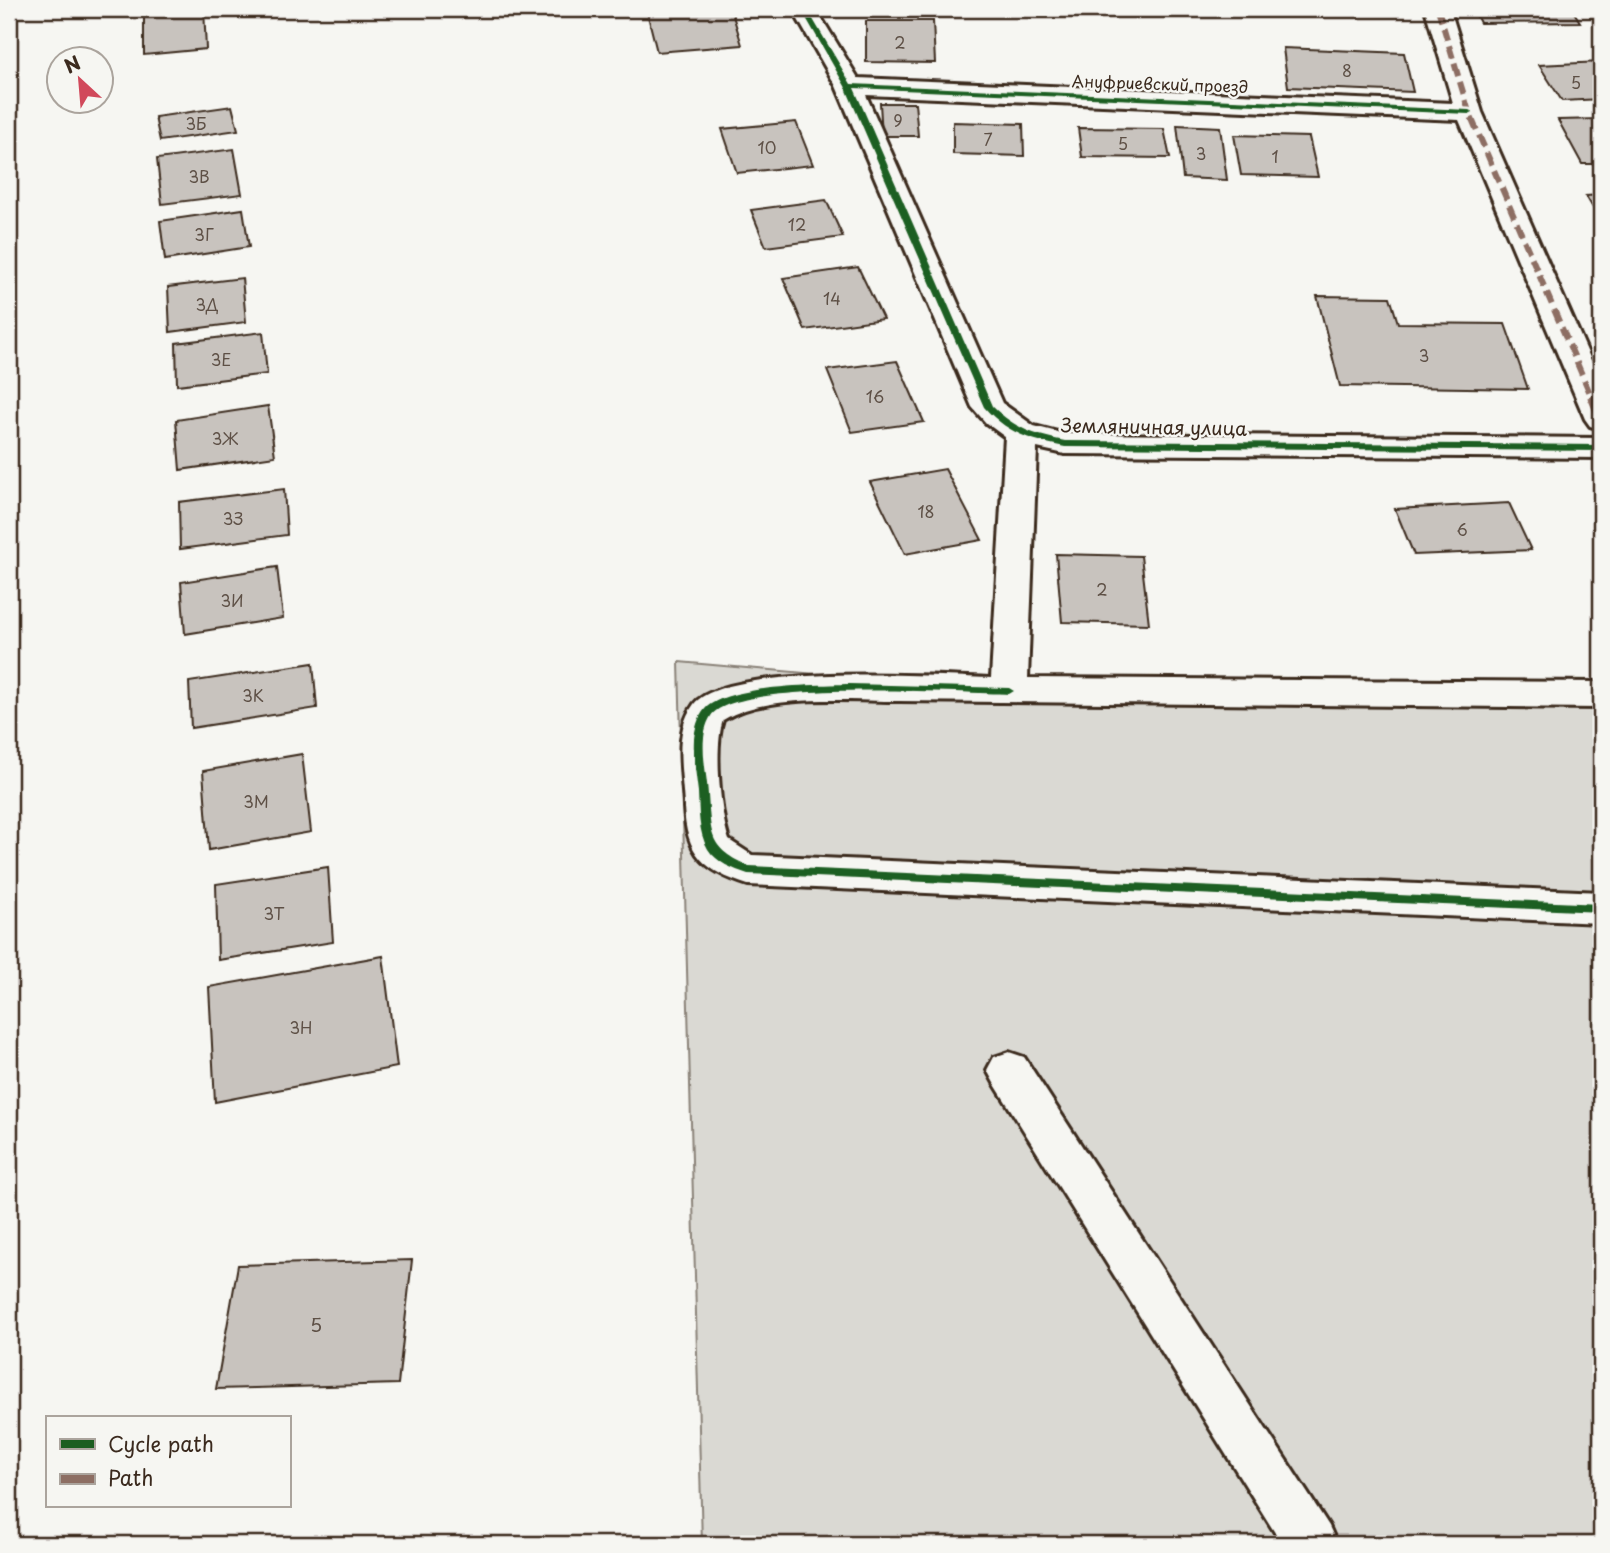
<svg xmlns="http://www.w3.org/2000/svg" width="1610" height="1553" viewBox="0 0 1610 1553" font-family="'Playpen Sans',sans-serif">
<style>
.green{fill:#dad9d3;stroke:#8a8278;stroke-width:2}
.building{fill:#c8c3be;stroke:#3b2a1e;stroke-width:2}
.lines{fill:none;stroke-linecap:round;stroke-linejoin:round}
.minor-casing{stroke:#3b2a1e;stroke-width:6}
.minor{fill:#f6f6f2;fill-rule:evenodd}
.quiet-far1{stroke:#8d6e63;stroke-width:6;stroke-dasharray:13 6;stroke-linecap:butt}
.quiet{stroke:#8d6e63;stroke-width:8;stroke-dasharray:17 8;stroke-linecap:butt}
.cycleway-casing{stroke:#f6f6f2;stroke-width:5}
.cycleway{fill:#1b5e20;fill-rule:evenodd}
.labels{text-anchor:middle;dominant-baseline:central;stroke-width:5;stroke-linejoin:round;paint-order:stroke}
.number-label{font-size:16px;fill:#5e5046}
.far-street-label{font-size:16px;fill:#3b2a1e;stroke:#f6f6f2}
.street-label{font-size:19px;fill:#3b2a1e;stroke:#f6f6f2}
.near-number-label{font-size:19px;fill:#5e5046}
</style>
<rect width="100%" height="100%" fill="#f6f6f2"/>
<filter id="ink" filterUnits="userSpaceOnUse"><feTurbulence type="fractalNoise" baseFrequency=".0143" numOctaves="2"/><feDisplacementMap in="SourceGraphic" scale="14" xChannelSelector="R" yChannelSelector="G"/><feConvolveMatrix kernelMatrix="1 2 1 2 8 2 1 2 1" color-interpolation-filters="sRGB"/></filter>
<g filter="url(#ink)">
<polygon class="green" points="679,662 1009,691 1601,695 1601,1544 702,1544"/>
<g class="building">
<polygon points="204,9 206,49 144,55 144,15"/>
<polygon points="694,9 731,9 742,45 657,52 647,12"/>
<polygon points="1473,9 1572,9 1580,22 1480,23"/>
<polygon points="866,21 933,21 935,63 866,62"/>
<polygon points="1283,48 1404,53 1413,92 1288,87"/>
<polygon points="1601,62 1601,99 1562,101 1539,65"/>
<polygon points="880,103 915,103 918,136 882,136"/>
<polygon points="232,106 238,130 160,141 155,117"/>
<polygon points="1601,119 1601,164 1582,164 1558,120"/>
<polygon points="796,122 813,165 737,173 722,129"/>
<polygon points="953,122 1023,124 1024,156 953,154"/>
<polygon points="1177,125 1220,127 1227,180 1183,178"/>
<polygon points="1078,128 1164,129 1170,158 1082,157"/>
<polygon points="1234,135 1309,137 1318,177 1241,175"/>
<polygon points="234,149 242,194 162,204 157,159"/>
<polygon points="1601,195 1601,222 1586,196"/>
<polygon points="826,200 843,237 766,247 751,210"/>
<polygon points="243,209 249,247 165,260 160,221"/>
<polygon points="858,267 883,319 805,330 783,278"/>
<polygon points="242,278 246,322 170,332 168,287"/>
<polygon points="1317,296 1390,297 1398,323 1505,324 1528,389 1340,386"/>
<polygon points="263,332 267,374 177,385 176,343"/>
<polygon points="897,361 924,422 852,432 827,370"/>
<polygon points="268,406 275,456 180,470 176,420"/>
<polygon points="945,469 982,540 905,554 870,482"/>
<polygon points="284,489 287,535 180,549 179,502"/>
<polygon points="1509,503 1531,550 1414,555 1395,509"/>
<polygon points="1056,554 1141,556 1149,624 1062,622"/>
<polygon points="277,567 283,618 185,634 181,582"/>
<polygon points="313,663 317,708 191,728 189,682"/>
<polygon points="302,754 311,832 209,850 203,771"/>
<polygon points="328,867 333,942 218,960 216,884"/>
<polygon points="383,956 397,1067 215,1102 209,987"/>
<polygon points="412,1260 398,1384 216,1389 238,1265"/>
</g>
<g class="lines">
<defs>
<g id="minor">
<path d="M792,9H816L858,78L1453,103L1425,9H1450L1482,112L1601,383V429L1590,426L1585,419L1459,120L866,95L1002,403L1034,426L1065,434L1601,438V458L1065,454L1037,448L1028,678L1601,682V708L899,701C848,701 767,693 723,720C714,747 720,812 729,840L752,855L1601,892V923L748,885C704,871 686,854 684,807C683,773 672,733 694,704C726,663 938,676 991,678L1005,437L986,423L972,407L836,86Z"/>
<polygon points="1009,1052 1024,1057 1329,1526 1337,1544 1282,1544 994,1083 987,1070 994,1057"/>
</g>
</defs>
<use href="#minor" class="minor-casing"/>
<use href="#minor" class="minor"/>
<polyline class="quiet-far1" points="1438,9 1469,112 1592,398"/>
<polyline class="quiet" points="1591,396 1601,419"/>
<defs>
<g id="cycleway">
<path d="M801,9H807L851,84L1469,110L1473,112L1469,114L854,88L992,406C1016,429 1033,435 1065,441L1601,445V451L1065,447C1031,440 1008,434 984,407L845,86Z"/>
<path d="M850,684L1009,688L1014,691L1009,694C961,693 735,679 711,716C697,738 707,771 708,795C711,835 709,849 749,866L1601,904V912L748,874C733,869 717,863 708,849C698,832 699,811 698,792C696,775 693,757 694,739C695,729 698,717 705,709C727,685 817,685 850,684Z"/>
</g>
</defs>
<use href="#cycleway" class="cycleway-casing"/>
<use href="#cycleway" class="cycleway"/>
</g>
</g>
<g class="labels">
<g class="number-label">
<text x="900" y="42">2</text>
<text x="1347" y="70">8</text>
<text x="1576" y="82">5</text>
<text x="898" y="120">9</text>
<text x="196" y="123">3Б</text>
<text x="988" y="139">7</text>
<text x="1123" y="143">5</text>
<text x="767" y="147">10</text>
<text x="1201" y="153">3</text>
<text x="1275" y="156">1</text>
<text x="199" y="176">3В</text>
<text x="797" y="224">12</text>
<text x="204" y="234">3Г</text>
<text x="832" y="298">14</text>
<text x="207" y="304">3Д</text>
<text x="1424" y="355">3</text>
<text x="221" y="359">3Е</text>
<text x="875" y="396">16</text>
<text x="225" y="438">3Ж</text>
<text x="926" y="511">18</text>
<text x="233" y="518">3З</text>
<text x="1462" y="529">6</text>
<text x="1102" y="589">2</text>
<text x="232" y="600">3И</text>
<text x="253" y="695">3К</text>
<text x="256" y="801">3М</text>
<text x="274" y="913">3Т</text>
<text x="301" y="1027">3Н</text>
</g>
<g class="far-street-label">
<text transform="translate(1160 83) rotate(2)">Ануфриевский проезд</text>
</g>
<g class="street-label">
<text transform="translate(1154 426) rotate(1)">Земляничная улица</text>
</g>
<g class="near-number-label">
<text x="316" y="1324">5</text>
</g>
</g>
<rect width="1610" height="1553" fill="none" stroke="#f6f6f2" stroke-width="35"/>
<rect x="18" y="18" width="1575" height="1518" fill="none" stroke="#3b2a1e" stroke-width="2.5" filter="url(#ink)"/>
<rect x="46" y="1416" width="245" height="91" fill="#f6f6f2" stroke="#aba49d" stroke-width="2"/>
<rect x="60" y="1439" width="35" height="10" fill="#1b5e20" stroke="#aba49d" stroke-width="2"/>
<text x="108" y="1452" font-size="21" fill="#3b2a1e">Cycle path</text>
<rect x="60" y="1474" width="35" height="10" fill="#8d6e63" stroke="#aba49d" stroke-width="2"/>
<text x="108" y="1486" font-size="21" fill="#3b2a1e">Path</text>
<g transform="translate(80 80) rotate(334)"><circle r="33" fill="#f6f6f2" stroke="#aba49d" stroke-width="2"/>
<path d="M0-5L12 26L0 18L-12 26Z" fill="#d1495b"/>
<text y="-10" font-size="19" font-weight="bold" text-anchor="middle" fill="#3b2a1e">N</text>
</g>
</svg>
